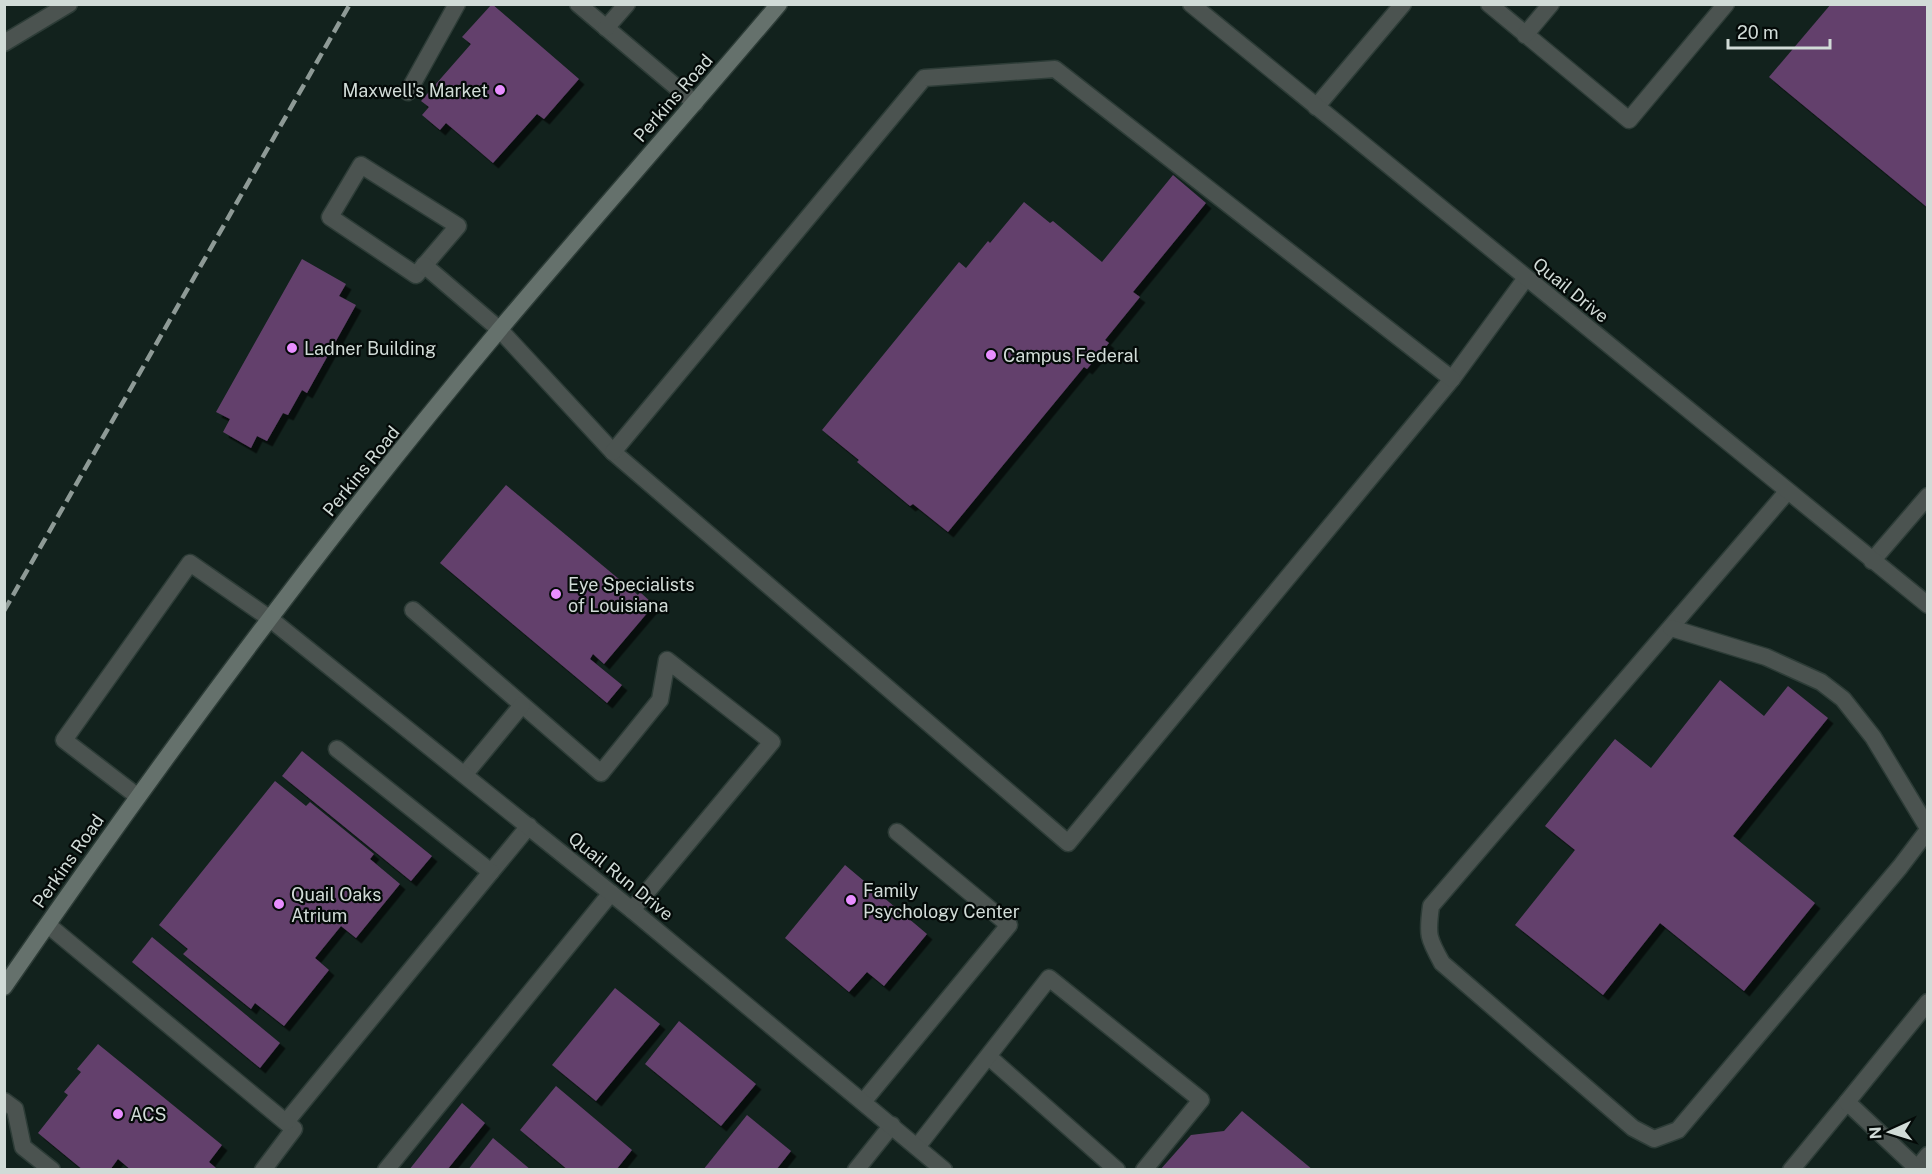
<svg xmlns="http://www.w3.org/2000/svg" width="1932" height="1174" viewBox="0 0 1932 1174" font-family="'Public Sans',sans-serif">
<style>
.building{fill:#63416c;filter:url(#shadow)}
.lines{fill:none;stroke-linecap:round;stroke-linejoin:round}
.service-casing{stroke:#2d3c37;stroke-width:19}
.minor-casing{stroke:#2d3c37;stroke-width:19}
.secondary-casing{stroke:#2d3c37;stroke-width:19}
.service{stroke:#4b5350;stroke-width:16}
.minor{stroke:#4b5350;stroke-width:16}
.secondary{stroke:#65716c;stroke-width:16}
.rail{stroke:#8e9a96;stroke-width:4.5;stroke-dasharray:12 6;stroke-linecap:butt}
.poi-dot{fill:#e88eff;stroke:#040a08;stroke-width:2}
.labels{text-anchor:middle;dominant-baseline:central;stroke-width:4.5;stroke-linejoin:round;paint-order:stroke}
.poi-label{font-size:18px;fill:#d1dbd7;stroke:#040a08;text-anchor:start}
.street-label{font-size:18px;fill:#d1dbd7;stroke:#040a08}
</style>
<defs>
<filter id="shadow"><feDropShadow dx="5.5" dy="5.5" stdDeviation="0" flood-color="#0009"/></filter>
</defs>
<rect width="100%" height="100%" fill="#12221d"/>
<g class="building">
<polygon points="492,4 579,79 544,119 537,114 493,163 446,123 440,130 422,115 429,107 421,101 471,44 462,37"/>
<polygon points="1831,4 1928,4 1928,208 1769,77"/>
<polygon points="1173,175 1206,203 1133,292 1140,297 1105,340 1109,343 1087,369 1084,367 948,532 913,504 910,506 857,462 859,460 822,430 959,262 966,268 988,241 990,243 1024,202 1050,223 1053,221 1102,262"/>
<polygon points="302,259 346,284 339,296 356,305 307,393 302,390 288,415 283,413 267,441 257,436 251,448 223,432 230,419 216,412"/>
<polygon points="506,485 638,595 640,592 654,605 604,664 593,654 590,659 622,685 607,703 440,563"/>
<polygon points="1720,680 1764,716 1788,686 1828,718 1733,836 1815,903 1744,991 1660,923 1603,995 1515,925 1575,850 1545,826 1615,739 1651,768"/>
<polygon points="302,751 432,856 411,881 282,776"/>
<polygon points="275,781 306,806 310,802 374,854 370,859 400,884 356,938 341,926 315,958 329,970 284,1026 255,1003 251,1009 183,954 188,949 159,925"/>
<polygon points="845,865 927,934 884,986 867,972 849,992 785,938"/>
<polygon points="152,937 280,1043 260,1068 132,962"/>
<polygon points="615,988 660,1024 596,1101 552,1065"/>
<polygon points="679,1021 756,1084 721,1126 645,1064"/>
<polygon points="98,1044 222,1145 209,1162 216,1168 215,1170 131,1170 118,1159 110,1170 83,1170 38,1133 68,1095 64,1092 81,1072 77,1069"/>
<polygon points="556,1086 632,1150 616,1170 568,1170 520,1130"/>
<polygon points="462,1103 485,1123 447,1170 409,1170"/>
<polygon points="1242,1111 1313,1170 1160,1170 1191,1135 1224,1131"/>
<polygon points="747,1115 791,1151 776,1170 703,1170"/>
<polygon points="493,1138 531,1170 468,1170"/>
</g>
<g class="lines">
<defs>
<g id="service">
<polyline points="578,4 695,103"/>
<polyline points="1489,4 1629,120 1726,4"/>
<polyline points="606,28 627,4"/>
<polyline points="1525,35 1551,4"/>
<polyline points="408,92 457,4"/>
<polyline points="1316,107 1403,4"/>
<polygon points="361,165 458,226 416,275 330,217"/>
<polyline points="424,265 500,330 613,452 1068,843 1452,379 1526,278"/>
<polyline points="613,452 924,78 1055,69 1452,379"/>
<path d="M1787,492L1431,906C1427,935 1428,938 1442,963L1633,1128L1654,1139L1678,1130L1900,867L1928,830"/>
<polyline points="1872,561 1928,496"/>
<polyline points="413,610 601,773 660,700 667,660 772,742 632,910"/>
<polyline points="1671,628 1766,657 1821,682 1843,699 1873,737 1928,828"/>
<polyline points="465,774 522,705"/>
<polyline points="137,796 64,740 190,563 269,618"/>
<polyline points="491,872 529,826"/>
<polyline points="48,925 294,1129 263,1170"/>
<polyline points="989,1057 1117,1170"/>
<polyline points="4,1101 15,1109 23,1147 52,1170"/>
<polyline points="863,1102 1009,925 897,832"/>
<polyline points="286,1122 491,872 337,749"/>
<polyline points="917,1147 1049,978 1201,1100 1144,1170"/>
<polyline points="386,1170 611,893"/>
<polyline points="856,1170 892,1125"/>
<polyline points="1791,1170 1847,1102"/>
<polyline points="1916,1170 1928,1155"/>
<polyline points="1919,1170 1847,1102 1928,1002"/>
</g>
<g id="minor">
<polyline points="1191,4 1928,605"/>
<polyline points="4,43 69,4"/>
<polyline points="269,618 632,910 944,1170"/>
</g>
<path id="secondary" d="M4,987C160,761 323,540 500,329C592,220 687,113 779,4"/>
</defs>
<use href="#service" class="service-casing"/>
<use href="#minor" class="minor-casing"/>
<use href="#secondary" class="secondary-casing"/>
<use href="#service" class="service"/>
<use href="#minor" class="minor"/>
<use href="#secondary" class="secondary"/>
<polyline class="rail" points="4,611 350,4"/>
</g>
<g class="poi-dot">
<circle cx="500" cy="90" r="6"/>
<circle cx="292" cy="348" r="6"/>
<circle cx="991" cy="355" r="6"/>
<circle cx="556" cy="594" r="6"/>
<circle cx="851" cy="900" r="6"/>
<circle cx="279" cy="904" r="6"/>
<circle cx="118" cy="1114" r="6"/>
</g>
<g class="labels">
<g class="poi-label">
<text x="488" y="90" text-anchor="end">Maxwell's Market</text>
<text x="304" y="348">Ladner Building</text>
<text x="1003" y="355">Campus Federal</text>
<text x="568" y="584">Eye Specialists<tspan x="568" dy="21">of Louisiana</tspan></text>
<text x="863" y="890">Family<tspan x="863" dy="21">Psychology Center</tspan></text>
<text x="291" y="894">Quail Oaks<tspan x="291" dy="21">Atrium</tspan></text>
<text x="130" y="1114">ACS</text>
</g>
<g class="street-label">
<text transform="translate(673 98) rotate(-49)">Perkins Road</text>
<text transform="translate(1571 290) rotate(39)">Quail Drive</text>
<text transform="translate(361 471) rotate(-51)">Perkins Road</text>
<text transform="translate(68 861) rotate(-55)">Perkins Road</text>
<text transform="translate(621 876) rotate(39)">Quail Run Drive</text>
</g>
</g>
<rect width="1932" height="1174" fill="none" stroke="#d1dbd7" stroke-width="12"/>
<g transform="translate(1890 1132) rotate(266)" stroke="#040a08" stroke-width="4.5" paint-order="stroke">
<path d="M0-4.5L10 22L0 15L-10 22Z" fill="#d1dbd7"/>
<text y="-9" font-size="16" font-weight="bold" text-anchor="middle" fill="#d1dbd7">N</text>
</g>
<path d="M1728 39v9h102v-9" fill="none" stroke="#d1dbd7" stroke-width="3"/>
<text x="1737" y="39" font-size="18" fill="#d1dbd7" stroke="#040a08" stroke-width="4.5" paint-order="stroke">20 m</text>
</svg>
